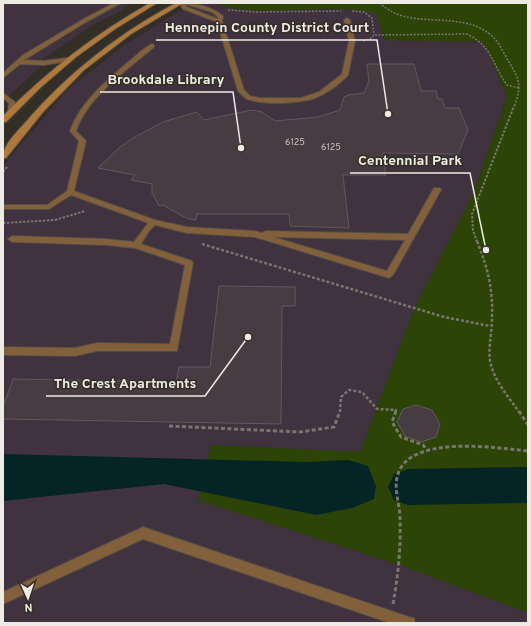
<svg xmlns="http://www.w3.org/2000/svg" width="531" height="626" viewBox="0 0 531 626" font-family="Overpass,sans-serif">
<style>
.commercial{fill:#40323f}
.green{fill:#2c4507}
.water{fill:#042425}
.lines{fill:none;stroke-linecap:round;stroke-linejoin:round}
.river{fill:#042425;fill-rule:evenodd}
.building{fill:#463c42;stroke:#63585e}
.lane-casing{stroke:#524d45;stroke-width:2}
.secondary-casing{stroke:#524d45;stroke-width:2}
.path-far3{stroke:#7a756e;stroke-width:1.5;stroke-dasharray:2 1.5;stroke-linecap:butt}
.path-far2{stroke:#7a756e;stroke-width:2;stroke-dasharray:2.5 1.5;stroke-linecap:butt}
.path-far1{stroke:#7a756e;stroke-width:2.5;stroke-dasharray:3 2;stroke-linecap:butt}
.path{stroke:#7a756e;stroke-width:3;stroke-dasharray:4 2.5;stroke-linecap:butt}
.lane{fill:#81603b;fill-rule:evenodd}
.secondary{fill:#ae793b;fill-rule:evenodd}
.labels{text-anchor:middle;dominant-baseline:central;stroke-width:3;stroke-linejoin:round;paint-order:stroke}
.far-number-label{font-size:9px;fill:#c4bfbc}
.leader{fill:none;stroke:#eeebe5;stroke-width:1.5}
.callout-dot{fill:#eeebe5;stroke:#342f26;stroke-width:1.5}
.callout-label{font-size:14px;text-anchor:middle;font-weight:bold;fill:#eeebe5;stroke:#342f26;stroke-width:3;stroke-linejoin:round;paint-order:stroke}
</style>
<rect width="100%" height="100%" fill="#342f26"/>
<g class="commercial">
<polygon points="3,3 129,3 123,10 94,24 43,59 40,67 3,101"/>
<polygon points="192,3 213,3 225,7 256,10 360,9 377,14 384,40 483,42 507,96 474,192 414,309 360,452 211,445 198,500 399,565 528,613 528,623 3,623 3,166 69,88 125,45"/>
</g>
<path class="green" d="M213,3H528V613L399,565L198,500L211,445L360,452L414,309L474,192L507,96L483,42L384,40L377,14C324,0 266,21 213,3Z"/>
<polygon class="water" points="3,454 308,462 348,460 368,466 376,486 374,499 352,508 316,515 164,484 3,501"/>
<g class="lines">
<polygon class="river" points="528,467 528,503 408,505 394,500 388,487 394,474 408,469"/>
</g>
<g class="building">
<polygon points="367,64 414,64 421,91 436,91 438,99 442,99 445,108 459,108 468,130 458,154 382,153 386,175 343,175 349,228 290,226 289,214 197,214 196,220 186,218 163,205 159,206 152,193 152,184 131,180 135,175 98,168 120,147 133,138 163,122 197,112 204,120 252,110 262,112 275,121 318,117 340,110 344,97 348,95 364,93 369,81"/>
<polygon points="219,286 295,287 295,306 282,306 281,424 3,419 3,407 13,379 176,382 179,367 210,367"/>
<polygon points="416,405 432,410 440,424 436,437 421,442 405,436 397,422 403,409"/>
</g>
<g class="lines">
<defs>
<g id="lane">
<polygon points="114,3 121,3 86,22 24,60 44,61 67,58 70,60 69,61 44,65 20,64 3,78 3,73 23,55 82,20"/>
<path d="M179,3C195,3 211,6 223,16L222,21L244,90L250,96L260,98H301L319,92L342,74L349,41L344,20L347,18L350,20L355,41L348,75C340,84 326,94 315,98C299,104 263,105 247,99C244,97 241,94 238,91L217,22L183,9ZM185,4L212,12L218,17V19L187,7Z"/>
<path d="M152,44L154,45V47C126,71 89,95 76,131L86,141L74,191L155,220L187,227L255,231L262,233L266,231L408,234L434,188H440L441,190L393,275L389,278L255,237L187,233L155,225L149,231L141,244L192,261L193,263L177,351H97L75,356L3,355V347L75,348L97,343L170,344L185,265L135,248L106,245L12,242L8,239L12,236L106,239L134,242L148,223L71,195L49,209H3V205H47L67,191L79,141L70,131C81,101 108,79 132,59C138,54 145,47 152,44ZM273,237L405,240L387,271Z"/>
<polygon points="3,93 15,102 13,112 8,111 9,103 3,98"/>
<polygon points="143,527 409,617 414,618 415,623 390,623 143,539 3,604 3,592"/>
</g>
<g id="secondary">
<path d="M150,3H157L115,29L76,57L40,88L6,122H3V116C47,71 95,34 150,3Z"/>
<path d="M176,3H183L131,34L84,70L43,112L6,158H3C3,145 16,133 25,123C68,73 118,34 176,3Z"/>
</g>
</defs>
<use href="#lane" class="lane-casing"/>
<use href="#secondary" class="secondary-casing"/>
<g class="path-far3">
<path d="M379,3C387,9 394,14 403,16C432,24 467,14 492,36C499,42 504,54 509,62C520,81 522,86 514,107"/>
<polyline points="228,10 258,12 341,11"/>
<polyline points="352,11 364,12 372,18 374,35"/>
<path d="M363,41L370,39L374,35L467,34C492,46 492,64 507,85L520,88"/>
</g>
<g class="path-far2">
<polyline points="3,172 7,167"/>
<polyline points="3,223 55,220 85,211"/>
<polyline points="477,242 473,230 472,214 514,106"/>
</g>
<g class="path-far1">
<path d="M477,241C488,269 493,288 492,318C492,332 488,348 490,361C494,381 508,396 519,412"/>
<polyline points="202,244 444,317 490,326"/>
<polyline points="340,412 341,397 349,390 362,392 377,409 396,410 395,412"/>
</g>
<g class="path">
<polyline points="396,411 392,422 401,437 423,445 427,450"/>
<polyline points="519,411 528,425"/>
<polyline points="169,426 300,432 334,427 340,411"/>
<path d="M393,604C398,576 401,548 400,519C400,504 393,488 398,474C411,434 497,448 528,451"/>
</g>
<use href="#lane" class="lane"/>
<use href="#secondary" class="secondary"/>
</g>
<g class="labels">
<g class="far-number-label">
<text x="295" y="142">6125</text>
<text x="331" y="147">6125</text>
</g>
</g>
<path class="leader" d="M388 114L377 40H156M241 148L233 92H100M486 250L470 173H350M248 337L205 396H46"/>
<g class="callout-dot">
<circle cx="388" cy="114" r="4"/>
<circle cx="241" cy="148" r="4"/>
<circle cx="486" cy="250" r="4"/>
<circle cx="248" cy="337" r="4"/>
</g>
<g class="callout-label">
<text x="267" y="32">Hennepin County District Court</text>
<text x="166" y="84">Brookdale Library</text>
<text x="410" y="165">Centennial Park</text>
<text x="125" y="388">The Crest Apartments</text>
</g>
<rect width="531" height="626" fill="none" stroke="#eeebe5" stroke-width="8"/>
<g transform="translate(28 598) rotate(177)" stroke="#342f26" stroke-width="3" paint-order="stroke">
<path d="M0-3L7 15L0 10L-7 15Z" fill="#eeebe5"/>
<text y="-6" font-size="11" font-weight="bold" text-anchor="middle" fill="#eeebe5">N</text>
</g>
</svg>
